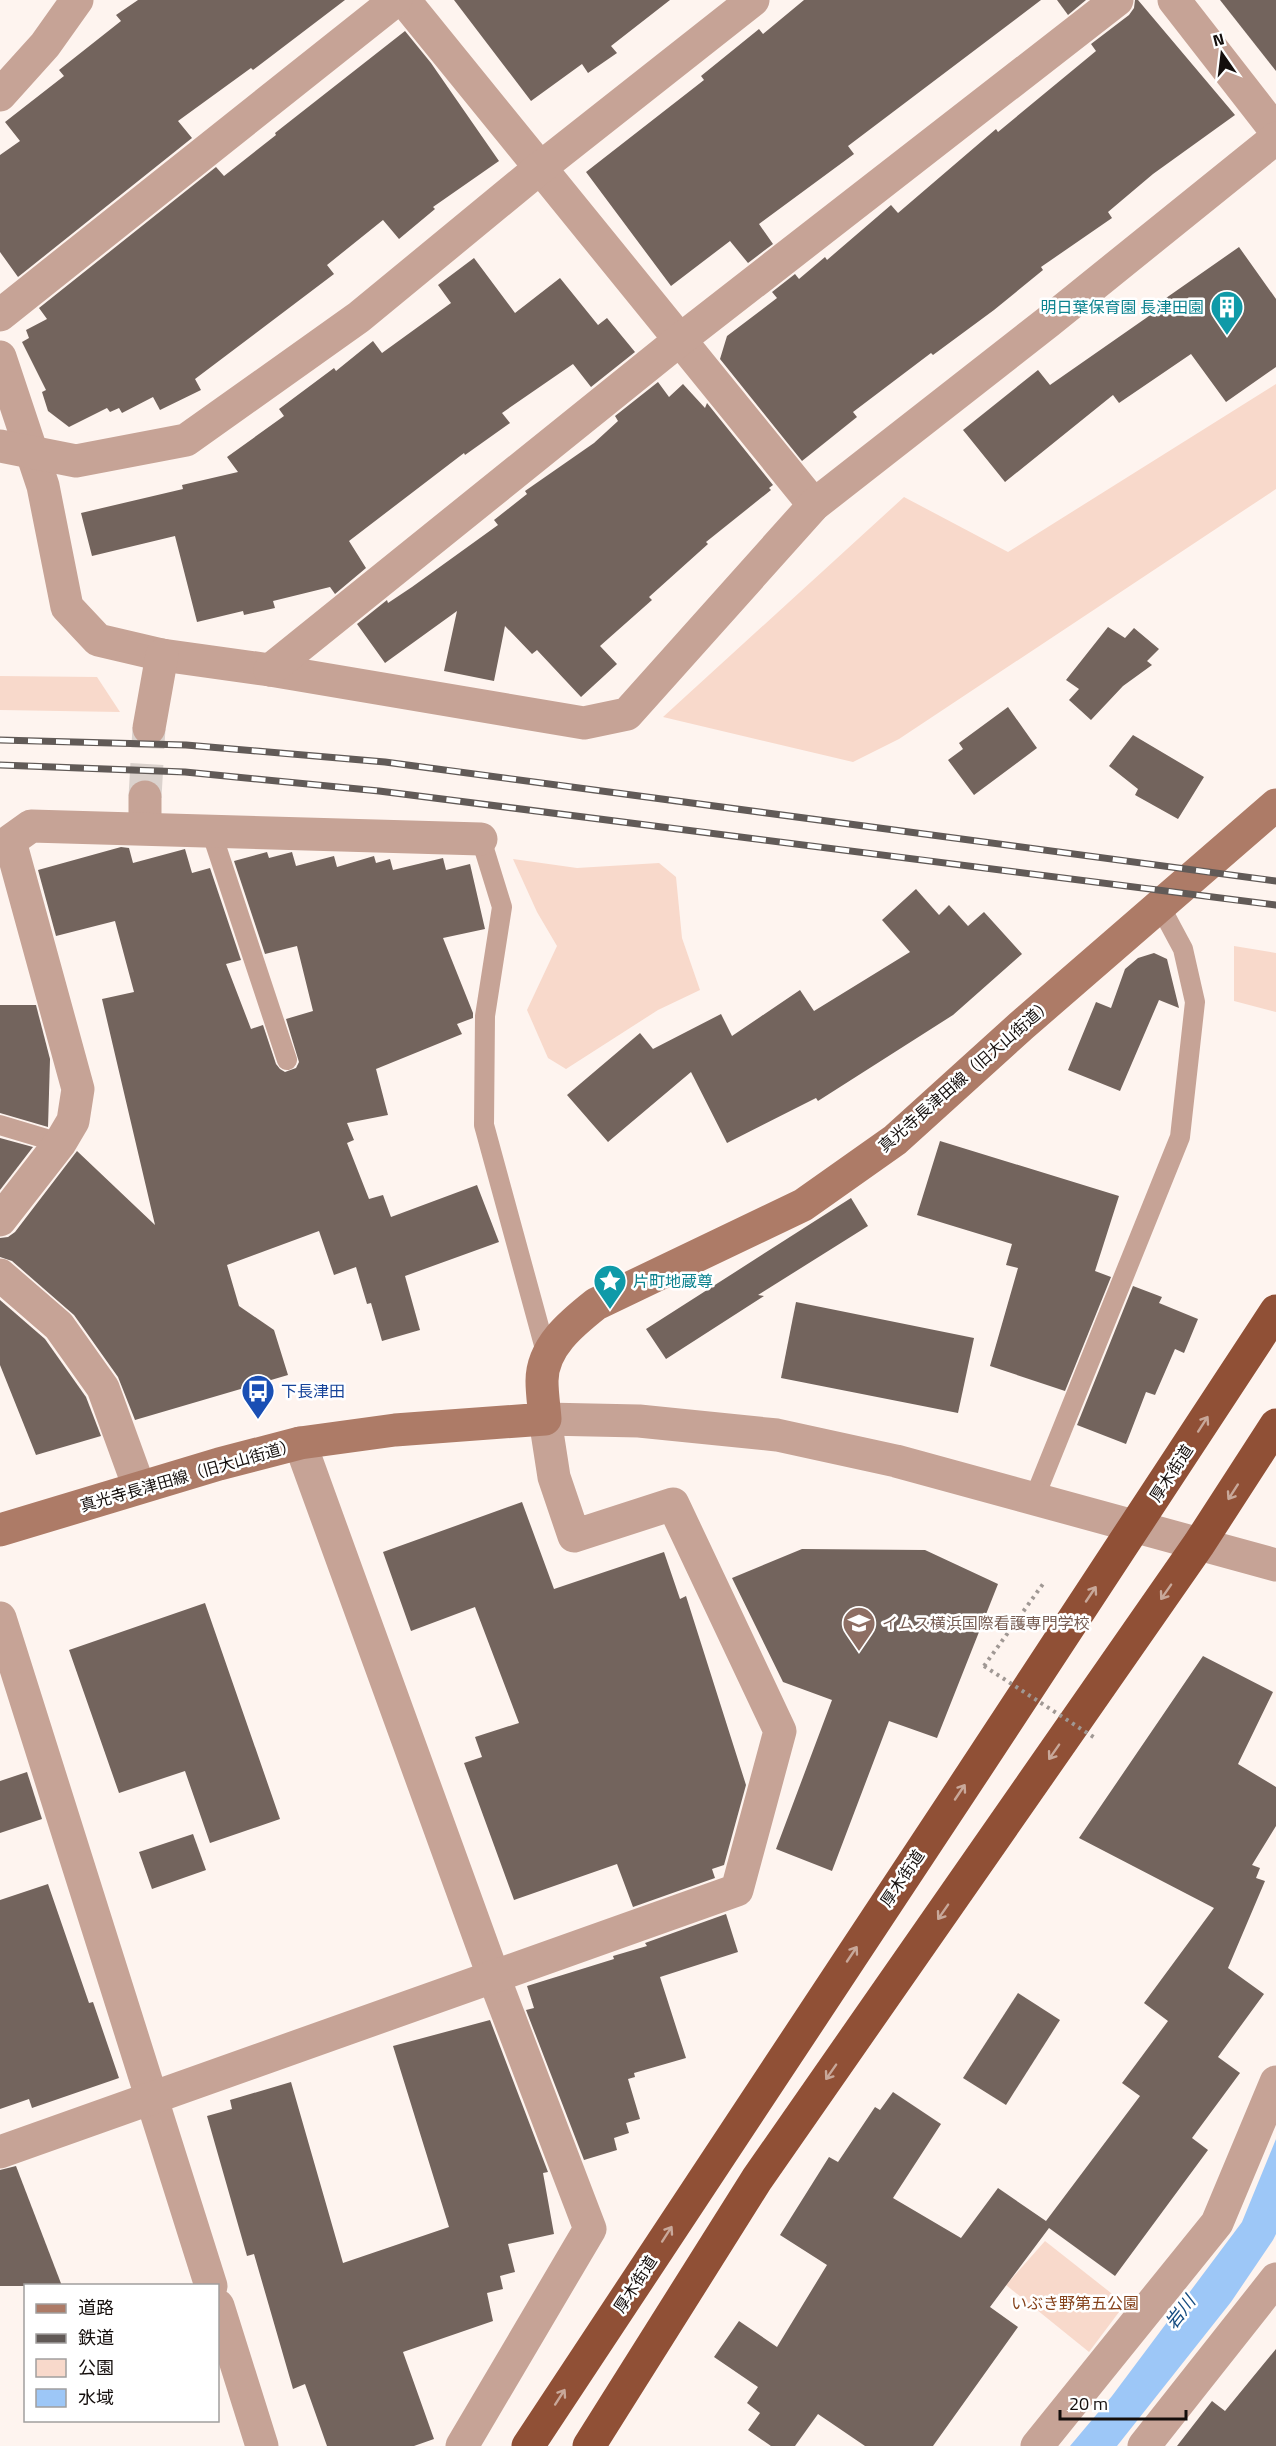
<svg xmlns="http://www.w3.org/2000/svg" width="1276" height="2446" viewBox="0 0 1276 2446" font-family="'Titillium Web','Noto Sans JP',sans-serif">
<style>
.green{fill:#f8d9cb}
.water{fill:#9dc7f7}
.building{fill:#73645d}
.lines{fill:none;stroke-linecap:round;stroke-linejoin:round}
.minor-tunnel{stroke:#dbd2cd;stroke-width:33;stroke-dasharray:33 16;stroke-linecap:butt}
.path{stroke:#a09894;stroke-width:4;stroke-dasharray:3 4.5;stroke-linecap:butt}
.service{stroke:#c6a396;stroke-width:20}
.minor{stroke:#c6a396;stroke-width:33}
.tertiary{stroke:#c6a396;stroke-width:33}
.secondary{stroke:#ad7b67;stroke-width:33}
.trunk{stroke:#905036;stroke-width:33}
.rail-casing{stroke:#615a57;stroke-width:7}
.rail{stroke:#fff;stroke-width:4.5;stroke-dasharray:14;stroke-linecap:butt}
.path-bridge{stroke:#a09894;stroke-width:4;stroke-dasharray:3 4.5;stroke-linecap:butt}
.oneway{stroke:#c8a89a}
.labels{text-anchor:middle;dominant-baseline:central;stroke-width:5;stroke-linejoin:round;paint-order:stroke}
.culture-label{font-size:16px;fill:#0d838f;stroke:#fff;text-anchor:end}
.street-label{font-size:16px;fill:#140e0c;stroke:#fff}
.transit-label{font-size:16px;fill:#164399;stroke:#fff;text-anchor:start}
.education-label{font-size:16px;fill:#785e54;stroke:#fff;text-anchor:start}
.park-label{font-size:16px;fill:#85421b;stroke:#fff}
.water-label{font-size:18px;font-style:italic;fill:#154c81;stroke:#fff}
</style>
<rect width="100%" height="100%" fill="#fef4ef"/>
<g class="green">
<polygon points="1276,384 1276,489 899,739 853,762 663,717 904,497 1008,552"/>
<polygon points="0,676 97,677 120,712 0,710"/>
<polygon points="513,859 577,868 659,863 676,877 682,938 700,990 658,1010 566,1069 548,1058 527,1010 557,946 537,912"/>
<polygon points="1234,946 1276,953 1276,1012 1234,1001"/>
<polygon points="1045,2241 1125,2304 1089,2352 1006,2285"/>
</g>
<polygon class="water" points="1276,2139 1276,2234 1273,2240 1231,2302 1117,2446 1070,2446 1112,2396 1242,2222"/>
<g class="building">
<polygon points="138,0 345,0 253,70 251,68 178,121 192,138 18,277 0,252 0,155 20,141 5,122 64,76 59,70 121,21 116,15"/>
<polygon points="454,0 670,0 611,46 617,53 588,73 582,64 531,101"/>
<polygon points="804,0 1041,0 848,146 854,154 759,224 773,244 748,263 730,241 671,286 586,172 704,80 701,76 759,29 763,34"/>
<polygon points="1057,0 1086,0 1068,15"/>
<polygon points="1135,0 1138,0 1235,115 1153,174 1108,212 1112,218 1041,267 1043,270 994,310 933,355 931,353 853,412 857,417 802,461 720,359 727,336 777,298 772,292 795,274 799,279 825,257 827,260 891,205 898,213 996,129 998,132 1096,51 1091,44 1129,15 1134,8"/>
<polygon points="1220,0 1276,0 1276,71"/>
<polygon points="405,31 431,63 499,161 433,207 435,209 399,239 383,220 327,265 334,274 195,379 201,390 160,410 153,397 122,413 119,408 110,412 107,408 69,427 48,411 42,392 46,390 22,342 29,338 26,330 47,319 39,308 216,167 224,176 276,135 275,133"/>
<polygon points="1239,247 1276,299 1276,367 1226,402 1191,354 1119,403 1113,395 1005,482 963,430 1038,370 1050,385 1159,309 1156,305"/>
<polygon points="474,258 515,313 560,278 598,325 607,318 635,352 591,387 573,364 502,413 510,423 465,455 464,453 349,541 366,568 335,594 330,587 273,601 275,608 244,615 243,611 197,622 175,536 92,556 81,513 183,489 182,485 238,472 227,457 284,416 279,409 334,368 336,371 373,341 382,353 451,303 438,285"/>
<polygon points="658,382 669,397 683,384 705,408 707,403 773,485 769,488 771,490 706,542 708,544 649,597 652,600 600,646 617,664 581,697 537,650 532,654 505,626 494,681 444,671 457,611 385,663 357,624 387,600 388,603 412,587 498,525 494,520 527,494 525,491 594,443 618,421 615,416"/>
<polygon points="1108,627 1125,638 1134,628 1159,649 1147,661 1152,665 1123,686 1091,720 1069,700 1079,689 1066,680"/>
<polygon points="1008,707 1037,748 974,795 948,760 963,749 959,743"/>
<polygon points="1133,735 1204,777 1178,819 1135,795 1138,789 1109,766"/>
<polygon points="121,847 129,848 133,863 185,849 192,873 210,868 241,960 226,964 251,1029 263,1025 276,1064 280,1069 285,1072 296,1068 299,1062 286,1019 313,1011 297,946 265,954 234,861 267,852 269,858 292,852 296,866 334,856 337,867 374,856 376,863 390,859 393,870 443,858 446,870 470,864 485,929 443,938 473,1013 473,1018 457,1024 462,1034 376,1069 388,1115 347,1123 354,1140 347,1143 369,1199 383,1195 391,1217 477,1185 499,1242 405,1276 420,1330 382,1341 371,1303 367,1304 356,1267 334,1275 319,1231 227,1265 239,1306 274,1330 288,1375 135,1420 118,1377 74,1315 12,1261 0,1257 0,1238 8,1237 15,1232 77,1151 155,1225 102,999 134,992 115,921 56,936 38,870"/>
<polygon points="916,889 939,915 949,905 968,926 984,912 1022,954 953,1015 818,1101 816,1098 727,1143 691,1072 608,1142 567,1095 640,1033 653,1049 721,1014 732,1036 800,990 814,1011 910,952 882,920"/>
<polygon points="1154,953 1167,959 1179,1008 1159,1000 1120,1091 1068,1070 1096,1002 1111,1008 1125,969 1138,958"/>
<polygon points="0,1005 36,1005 50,1059 48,1127 0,1113"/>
<polygon points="0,1138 33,1147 0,1190"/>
<polygon points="940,1141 1119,1196 1095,1271 1111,1277 1065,1391 990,1366 1018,1268 1006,1265 1012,1244 917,1215"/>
<polygon points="851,1198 868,1226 758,1295 764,1296 666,1359 646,1329"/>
<polygon points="1133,1286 1162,1297 1159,1303 1198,1319 1184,1353 1175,1349 1155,1395 1146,1392 1126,1444 1077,1425"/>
<polygon points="0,1300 45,1339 86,1397 101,1436 36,1455 0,1365"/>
<polygon points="796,1302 974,1338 958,1413 781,1378"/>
<polygon points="522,1502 554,1589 664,1552 680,1599 686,1596 746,1785 724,1865 712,1869 715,1878 633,1907 617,1864 514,1900 464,1763 482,1757 475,1737 519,1723 475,1607 411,1631 383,1552"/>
<polygon points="802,1549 925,1550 998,1584 937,1738 889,1721 832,1871 776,1849 832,1700 783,1682 732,1578"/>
<polygon points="205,1603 280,1819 210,1843 185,1771 119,1793 69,1650"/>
<polygon points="1203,1656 1273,1692 1238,1764 1276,1787 1276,1826 1252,1865 1260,1868 1256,1878 1265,1881 1228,1968 1264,1994 1218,2057 1240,2073 1192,2138 1208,2150 1115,2276 1049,2228 990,2307 1018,2327 933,2446 865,2446 818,2414 795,2446 771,2446 748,2430 760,2413 747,2403 758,2387 714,2357 739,2321 777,2347 827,2265 780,2235 829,2157 838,2162 875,2107 880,2110 893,2092 941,2124 893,2198 961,2238 998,2188 1046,2221 1140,2096 1122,2083 1168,2021 1144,2003 1214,1908 1079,1838"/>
<polygon points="27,1772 42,1819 0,1833 0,1781"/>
<polygon points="193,1834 206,1870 152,1889 139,1852"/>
<polygon points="48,1884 89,2003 93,2002 119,2078 32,2108 29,2099 0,2109 0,1900"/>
<polygon points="726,1914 738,1952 660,1977 686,2058 634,2073 635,2077 628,2079 640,2119 626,2123 629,2133 614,2138 617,2150 584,2160 526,2010 534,2008 527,1986 614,1959 613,1956 647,1946 645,1943"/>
<polygon points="1018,1993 1060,2020 1006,2105 963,2078"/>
<polygon points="490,2020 548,2172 543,2173 554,2234 508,2244 515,2272 500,2276 503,2289 487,2293 493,2321 403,2352 434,2439 414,2446 327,2446 305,2384 293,2389 254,2254 247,2256 207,2116 232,2109 230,2100 291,2082 343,2263 449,2227 393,2046"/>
<polygon points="16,2166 62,2286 0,2286 0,2170"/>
<polygon points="1276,2349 1276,2446 1177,2446 1212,2401 1225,2411"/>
</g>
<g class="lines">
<polyline class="minor-tunnel" points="145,797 149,728"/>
<polyline class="path" points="984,1666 1043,1584"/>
<g class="service">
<polyline points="211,831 287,1060"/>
<polyline points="481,839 502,907 485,1016 484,1125 547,1356"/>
<polyline points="0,1125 60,1143"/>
<polyline points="1034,1499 1180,1137 1195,1002 1183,949 1160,906"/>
</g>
<g class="minor">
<polyline points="404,0 814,505"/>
<polyline points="1174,0 1276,131"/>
<polyline points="0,95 45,45 77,0"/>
<polyline points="0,315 396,0"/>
<polyline points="0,357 43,486 67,607 98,640 162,655 270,670 584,723 627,714 814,505 1048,322 1276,138"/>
<polyline points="0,446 76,461 186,440 359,317 540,168 753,0"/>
<polyline points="270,670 681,339 1117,0"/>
<polyline points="149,728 162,655"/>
<polyline points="145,797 145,828"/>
<polyline points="0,1220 60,1143 73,1121 78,1089 10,841 31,826 481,839"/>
<polyline points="0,1275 59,1326 103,1388 139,1487"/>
<polyline points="300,1443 493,1975 590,2229 462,2446"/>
<polyline points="0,1618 211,2286"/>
<polyline points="0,2152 737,1890 780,1731 673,1504 574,1536 554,1477 545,1419"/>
<polyline points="218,2306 262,2446"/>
<polyline points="1037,2446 1217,2223 1276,2082"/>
<polyline points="1144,2446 1276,2279"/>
</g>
<polyline class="tertiary" points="545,1419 639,1421 777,1435 896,1461 1276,1565"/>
<path class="secondary" d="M0,1530L219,1464L300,1443L395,1430L545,1419C544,1406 542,1394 542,1381C542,1347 572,1323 596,1304L803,1205L895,1140L1021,1026L1276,805"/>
<g class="trunk">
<path d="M528,2446C777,2067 1029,1691 1276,1311"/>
<polyline points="589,2446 757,2179 1199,1544 1276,1425"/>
</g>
<defs>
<g id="rail">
<polyline points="0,740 186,745 385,762 1276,881"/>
<polyline points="0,765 185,772 379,791 1276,905"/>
</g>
</defs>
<use href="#rail" class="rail-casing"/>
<use href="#rail" class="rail"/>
<polyline class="path-bridge" points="984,1666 1095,1738"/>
</g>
<defs><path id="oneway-shaft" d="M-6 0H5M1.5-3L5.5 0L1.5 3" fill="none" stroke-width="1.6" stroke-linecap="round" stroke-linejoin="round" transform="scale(1.5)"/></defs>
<g class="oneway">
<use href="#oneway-shaft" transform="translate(1203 1424) rotate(-57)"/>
<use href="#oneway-shaft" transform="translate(1233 1492) rotate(123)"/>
<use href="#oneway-shaft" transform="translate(1166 1592) rotate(125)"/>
<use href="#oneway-shaft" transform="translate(1091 1594) rotate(-56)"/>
<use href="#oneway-shaft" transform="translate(1054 1752) rotate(125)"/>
<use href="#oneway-shaft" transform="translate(960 1792) rotate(-56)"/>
<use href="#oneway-shaft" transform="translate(943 1912) rotate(125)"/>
<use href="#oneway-shaft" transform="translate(852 1954) rotate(-56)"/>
<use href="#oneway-shaft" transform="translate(831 2072) rotate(125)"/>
<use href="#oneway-shaft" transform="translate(667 2234) rotate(-57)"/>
<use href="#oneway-shaft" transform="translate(560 2397) rotate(-57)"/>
</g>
<defs>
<symbol id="building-pin" viewBox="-11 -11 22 30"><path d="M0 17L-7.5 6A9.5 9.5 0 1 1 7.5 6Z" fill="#0f9aa8" stroke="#fff"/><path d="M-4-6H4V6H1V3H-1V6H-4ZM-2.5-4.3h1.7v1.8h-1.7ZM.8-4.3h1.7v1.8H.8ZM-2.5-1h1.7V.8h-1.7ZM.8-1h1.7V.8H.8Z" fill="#fff"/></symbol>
<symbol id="sight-pin" viewBox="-11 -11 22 30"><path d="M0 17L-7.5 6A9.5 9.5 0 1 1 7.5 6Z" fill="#0f9aa8" stroke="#fff"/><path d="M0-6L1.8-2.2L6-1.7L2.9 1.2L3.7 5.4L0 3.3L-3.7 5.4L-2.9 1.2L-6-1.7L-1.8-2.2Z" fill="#fff"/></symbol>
<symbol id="bus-pin" viewBox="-11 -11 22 30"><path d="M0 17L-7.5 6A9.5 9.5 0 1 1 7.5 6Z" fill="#1a4fb4" stroke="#fff"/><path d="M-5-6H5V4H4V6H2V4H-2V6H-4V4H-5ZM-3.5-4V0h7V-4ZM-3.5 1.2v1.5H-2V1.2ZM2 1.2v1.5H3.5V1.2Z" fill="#fff"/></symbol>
<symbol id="university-pin" viewBox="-11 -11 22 30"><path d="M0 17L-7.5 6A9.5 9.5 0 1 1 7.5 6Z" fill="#8d6e63" stroke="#fff"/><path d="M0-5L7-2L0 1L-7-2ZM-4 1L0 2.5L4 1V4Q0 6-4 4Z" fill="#fff"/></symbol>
</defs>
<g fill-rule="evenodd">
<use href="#building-pin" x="1208" y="288" width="38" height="52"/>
<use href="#sight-pin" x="591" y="1262" width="38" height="52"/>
<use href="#bus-pin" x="239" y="1372" width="38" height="52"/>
<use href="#university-pin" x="840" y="1604" width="38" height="52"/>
</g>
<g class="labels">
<g class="culture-label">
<text x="1204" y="307">明日葉保育園 長津田園</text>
<text x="633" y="1281" text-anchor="start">片町地蔵尊</text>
</g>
<g class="street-label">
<text transform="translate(965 1075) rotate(-41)">真光寺長津田線（旧大山街道）</text>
<text transform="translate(1171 1473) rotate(-57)">厚木街道</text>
<text transform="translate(188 1475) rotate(-16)">真光寺長津田線（旧大山街道）</text>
<text transform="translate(902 1878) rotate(-56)">厚木街道</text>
<text transform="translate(635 2284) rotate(-57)">厚木街道</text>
</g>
<g class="transit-label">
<text x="281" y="1391">下長津田</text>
</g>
<g class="education-label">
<text x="882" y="1623">イムス横浜国際看護専門学校</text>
</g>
<g class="park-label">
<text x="1075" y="2303">いぶき野第五公園</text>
</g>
<g class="water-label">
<text transform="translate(1180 2312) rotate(-52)">岩川</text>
</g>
</g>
<rect x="24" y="2284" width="195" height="138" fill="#ffffff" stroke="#a19f9e" stroke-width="1.5"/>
<rect x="36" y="2304" width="30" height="9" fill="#ad7b67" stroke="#a19f9e" stroke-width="1.5"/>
<text x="78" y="2314" font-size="18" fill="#140e0c">道路</text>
<rect x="36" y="2334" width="30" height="9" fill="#615a57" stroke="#a19f9e" stroke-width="1.5"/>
<text x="78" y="2344" font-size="18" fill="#140e0c">鉄道</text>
<rect x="36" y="2359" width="30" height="18" fill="#f8d9cb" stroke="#a19f9e" stroke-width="1.5"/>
<text x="78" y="2374" font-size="18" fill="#140e0c">公園</text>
<rect x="36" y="2389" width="30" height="18" fill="#9dc7f7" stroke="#a19f9e" stroke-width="1.5"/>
<text x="78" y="2404" font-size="18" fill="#140e0c">水域</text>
<g transform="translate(1222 54) rotate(346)" stroke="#ffffff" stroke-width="4.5" paint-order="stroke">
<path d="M0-4.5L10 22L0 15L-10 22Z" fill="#140e0c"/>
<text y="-9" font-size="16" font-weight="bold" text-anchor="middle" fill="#140e0c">N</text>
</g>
<path d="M1060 2410v9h126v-9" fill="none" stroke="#140e0c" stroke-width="3"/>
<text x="1069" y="2410" font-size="18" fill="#140e0c" stroke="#ffffff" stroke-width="4.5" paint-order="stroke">20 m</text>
</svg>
